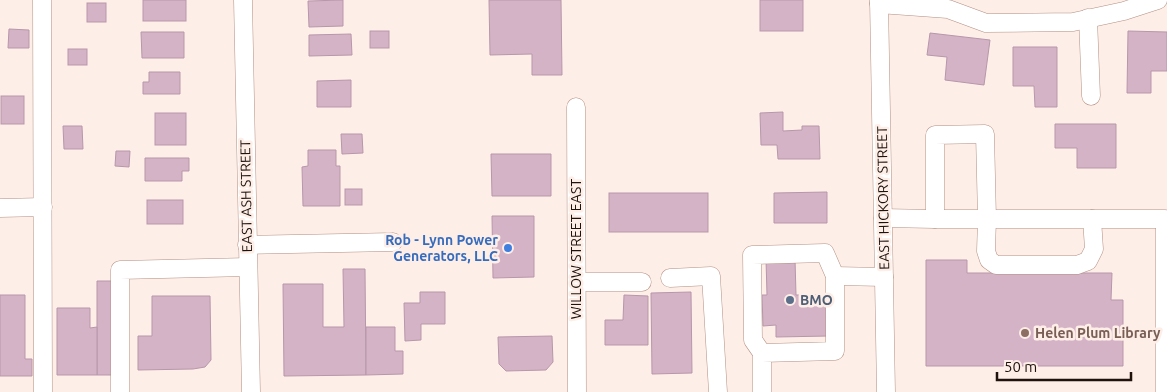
<svg xmlns="http://www.w3.org/2000/svg" width="1167" height="392" viewBox="0 0 1167 392" font-family="Ubuntu,sans-serif">
<style>
.building{fill:#d5b3c7;stroke:#b797aa}
.lines{fill:none;stroke-linecap:round;stroke-linejoin:round}
.minor-casing{stroke:#b39082;stroke-width:19}
.minor{stroke:#fff;stroke-width:18}
.shop-dot{fill:#3f7fe0;stroke:#feeee8;stroke-width:2}
.service-dot{fill:#5c6f8a;stroke:#feeee8;stroke-width:2}
.education-dot{fill:#8d6e63;stroke:#feeee8;stroke-width:2}
.labels{text-anchor:middle;dominant-baseline:central;stroke-width:5;stroke-linejoin:round;paint-order:stroke}
.street-label{font-size:14px;fill:#1f120d;stroke:#feeee8}
.shop-label{font-size:14px;font-weight:bold;fill:#366cbe;stroke:#feeee8;text-anchor:end}
.service-label{font-size:14px;font-weight:bold;fill:#4e5e75;stroke:#feeee8;text-anchor:start}
.education-label{font-size:14px;font-weight:bold;fill:#785e54;stroke:#feeee8;text-anchor:start}
</style>
<rect width="100%" height="100%" fill="#feeee8"/>
<g class="building">
<rect x="143" y="0" width="43" height="21"/>
<polygon points="343,0 343,26 309,27 308,1"/>
<polygon points="489,0 561,0 562,75 532,75 532,54 490,55"/>
<rect x="760" y="0" width="43" height="31"/>
<rect x="87" y="3" width="19" height="19"/>
<polygon points="9,29 29,30 29,48 8,48"/>
<rect x="370" y="31" width="19" height="17"/>
<polygon points="1128,31 1167,32 1167,71 1151,71 1151,93 1127,93"/>
<polygon points="141,32 184,32 184,58 142,58"/>
<polygon points="930,33 990,40 984,85 945,80 947,57 927,55"/>
<polygon points="351,34 352,55 309,56 309,35"/>
<polygon points="1013,47 1057,47 1057,107 1035,107 1034,86 1013,86"/>
<rect x="68" y="49" width="19" height="16"/>
<polygon points="149,72 180,72 180,94 143,94 143,82 149,82"/>
<polygon points="351,80 351,107 317,107 317,81"/>
<rect x="1" y="96" width="23" height="28"/>
<polygon points="783,112 783,131 802,130 802,126 819,126 820,159 778,159 777,145 761,145 760,113"/>
<rect x="155" y="113" width="31" height="32"/>
<polygon points="1055,124 1116,124 1116,168 1077,168 1077,148 1055,148"/>
<polygon points="63,126 82,126 83,149 64,149"/>
<polygon points="341,134 362,134 363,153 342,154"/>
<polygon points="308,150 336,150 336,166 340,166 340,206 303,206 302,167 308,166"/>
<polygon points="116,151 130,151 129,167 115,166"/>
<polygon points="491,154 551,154 551,196 492,196"/>
<polygon points="145,158 189,158 189,171 182,171 182,181 145,181"/>
<rect x="345" y="189" width="17" height="16"/>
<polygon points="827,192 827,223 774,223 774,193"/>
<rect x="609" y="193" width="99" height="39"/>
<rect x="147" y="200" width="36" height="24"/>
<polygon points="492,216 534,216 534,277 493,278"/>
<polygon points="766,259 795,259 796,295 817,295 817,306 829,305 829,336 776,337 776,325 763,326 762,295 767,295"/>
<polygon points="926,260 967,260 967,273 1112,273 1111,300 1123,300 1123,366 926,366"/>
<polygon points="343,269 365,269 366,375 284,376 283,284 323,284 323,327 344,327"/>
<polygon points="97,281 116,281 117,375 97,375"/>
<polygon points="420,292 445,292 445,324 421,324 421,340 405,341 404,303 420,303"/>
<polygon points="691,292 692,373 652,374 651,293"/>
<polygon points="0,295 25,295 25,359 32,359 32,376 0,376"/>
<polygon points="624,295 648,296 648,345 605,345 605,320 623,320"/>
<polygon points="152,296 210,296 211,360 205,367 193,369 138,370 138,336 152,336"/>
<polygon points="57,308 90,308 90,328 97,327 97,375 57,375"/>
<polygon points="366,327 395,327 395,351 403,351 403,374 366,375"/>
<polygon points="552,336 553,362 546,370 506,371 499,364 498,337"/>
</g>
<g class="lines">
<defs>
<g id="minor">
<polyline points="42,0 43,392"/>
<polyline points="243,0 251,392"/>
<polyline points="879,0 886,392"/>
<polyline points="879,4 948,9 986,23 1073,22 1124,11 1158,0"/>
<polyline points="1088,18 1091,96"/>
<polyline points="576,107 577,392"/>
<polyline points="0,208 43,207"/>
<polyline points="883,218 935,219 935,135 985,134 987,219 986,251 989,260 996,265 1077,265 1088,261 1094,249 1092,219"/>
<polyline points="935,219 1165,219 1165,392"/>
<polyline points="247,245 393,242"/>
<polyline points="835,276 884,277"/>
<polyline points="670,278 711,276 718,392"/>
<polyline points="577,282 642,282"/>
<polyline points="762,353 835,351 835,276 825,253 752,255 753,340 762,353 762,392"/>
<polyline points="120,392 120,270 248,267"/>
</g>
</defs>
<use href="#minor" class="minor-casing"/>
<use href="#minor" class="minor"/>
</g>
<circle class="shop-dot" cx="508" cy="248" r="5"/>
<circle class="service-dot" cx="790" cy="300" r="5"/>
<circle class="education-dot" cx="1025" cy="333" r="5"/>
<g class="labels">
<g class="street-label">
<text transform="translate(246 196) rotate(-91)">EAST ASH STREET</text>
<text transform="translate(883 198) rotate(-91)">EAST HICKORY STREET</text>
<text transform="translate(576 249) rotate(-90)">WILLOW STREET EAST</text>
</g>
<g class="shop-label">
<text x="498" y="240">Rob - Lynn Power<tspan x="498" dy="16">Generators, LLC</tspan></text>
</g>
<g class="service-label">
<text x="800" y="300">BMO</text>
</g>
<g class="education-label">
<text x="1035" y="333">Helen Plum Library</text>
</g>
</g>
<path d="M997 372v8h134v-8" fill="none" stroke="#1f120d" stroke-width="2.5"/>
<text x="1004" y="372" font-size="15" fill="#1f120d" stroke="#feeee8" stroke-width="4" paint-order="stroke">50 m</text>
</svg>
